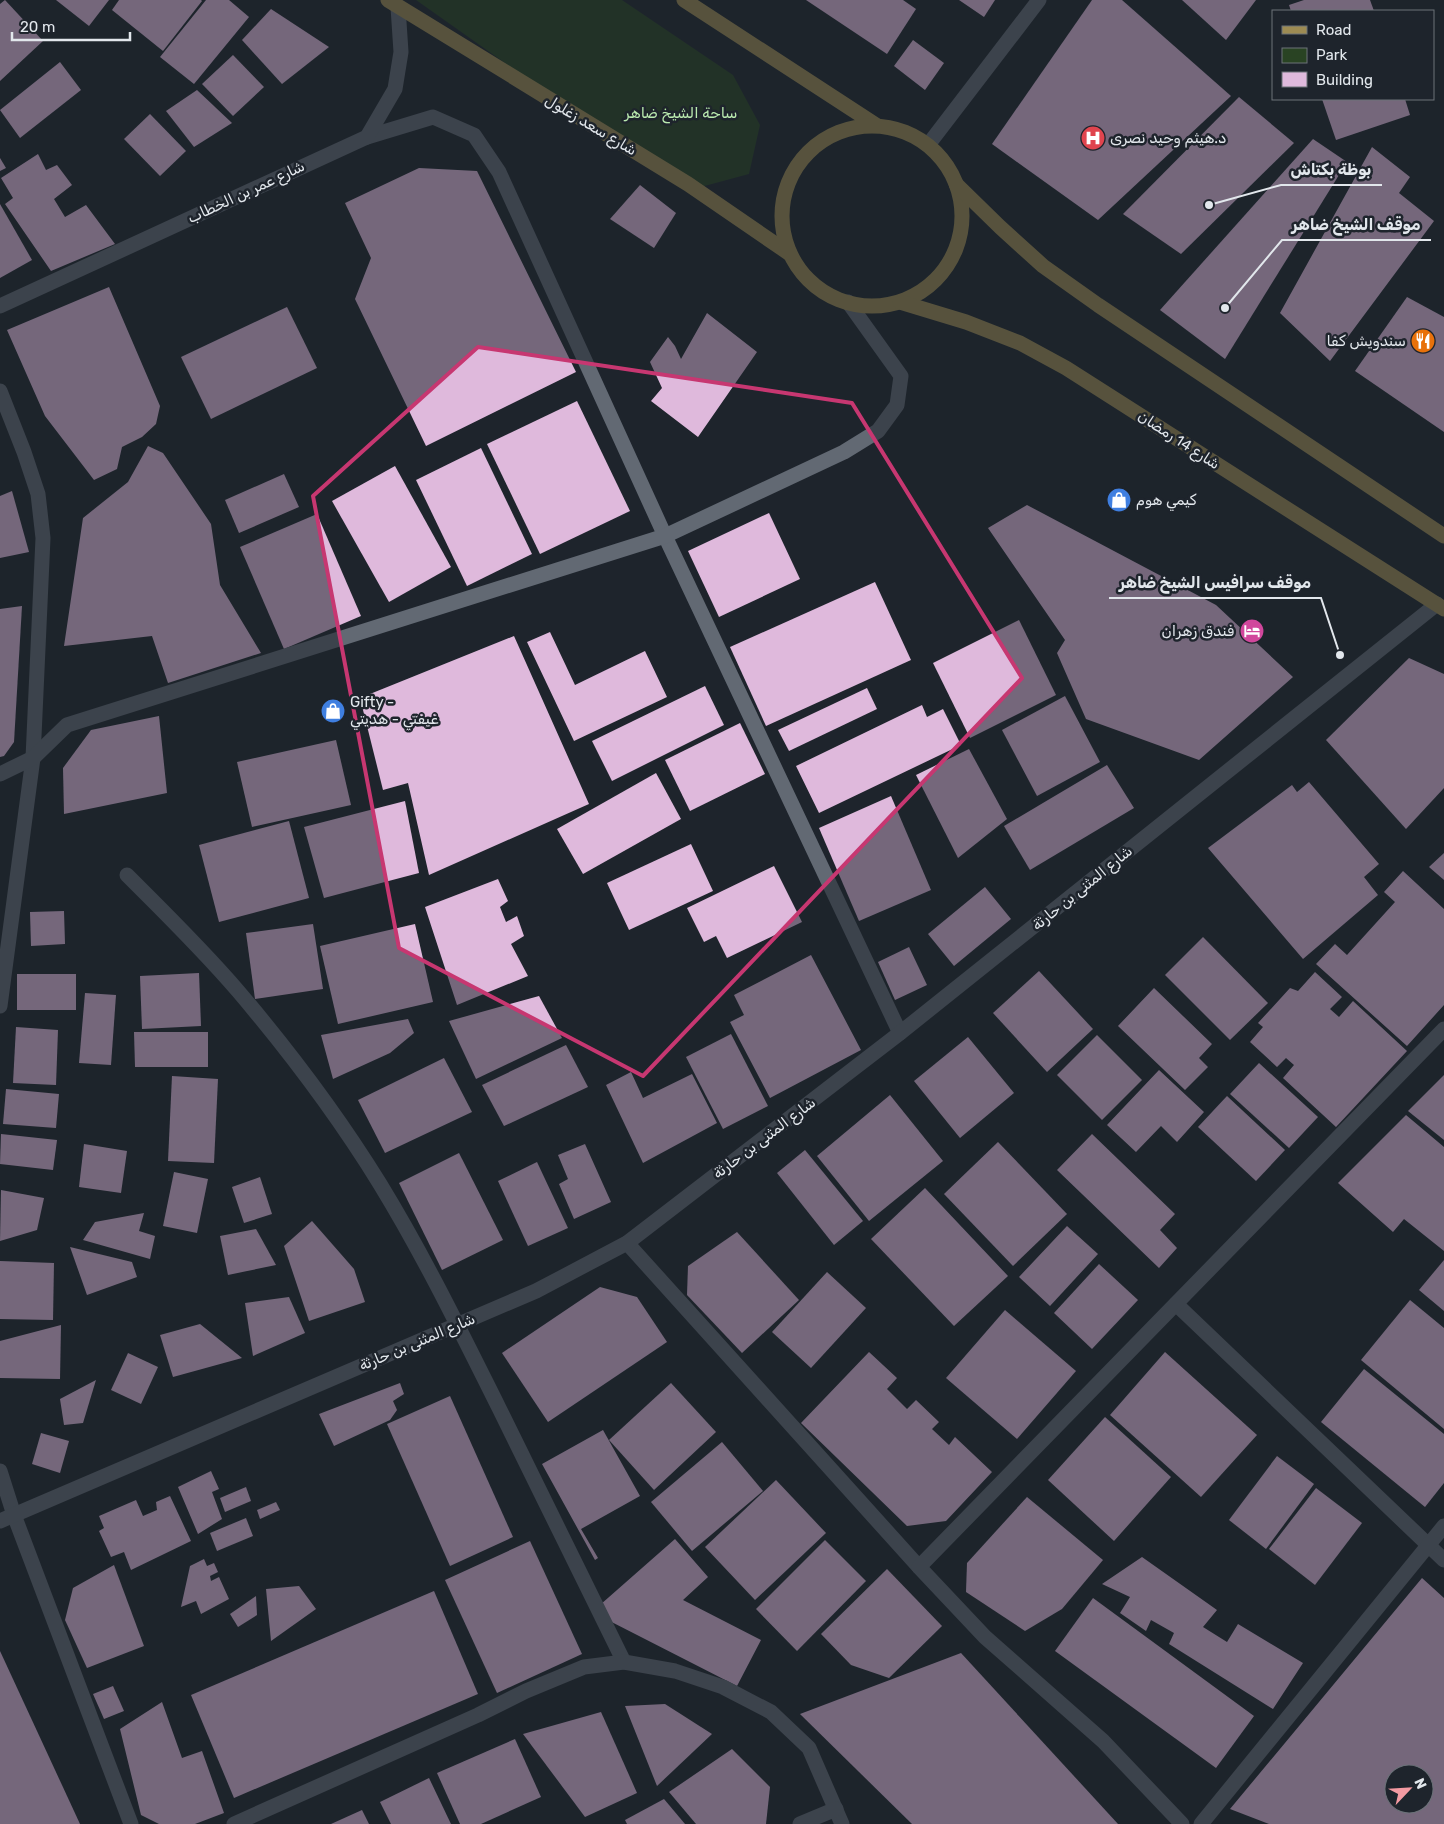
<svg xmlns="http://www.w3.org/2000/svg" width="1444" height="1824" viewBox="0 0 1444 1824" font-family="Rubik,Cairo,sans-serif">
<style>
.green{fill:#294323}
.building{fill:#dfb9dc;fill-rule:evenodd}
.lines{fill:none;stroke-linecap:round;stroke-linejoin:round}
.minor{stroke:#626973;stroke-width:15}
.major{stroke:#9d8b53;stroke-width:15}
.marked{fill:none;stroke:#c73771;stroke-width:4;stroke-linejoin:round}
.labels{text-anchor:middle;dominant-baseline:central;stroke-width:5;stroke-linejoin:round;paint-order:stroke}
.park-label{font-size:15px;fill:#baeaaf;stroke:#1e242c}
.street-label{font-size:15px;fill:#e2e7ec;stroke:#1e242c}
.poi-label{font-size:15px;fill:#e2e7ec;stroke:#1e242c;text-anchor:start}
.leader{fill:none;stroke:#e2e7ec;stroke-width:2}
.callout-dot{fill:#e2e7ec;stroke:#1e242c;stroke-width:2}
.callout-label{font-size:16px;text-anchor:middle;font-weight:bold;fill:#e2e7ec;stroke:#1e242c;stroke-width:5;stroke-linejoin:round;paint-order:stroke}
</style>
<rect width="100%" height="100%" fill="#1e242c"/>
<polygon class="green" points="416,0 622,0 733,75 760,125 749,174 686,191"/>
<g class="building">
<polygon points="5,0 43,41 0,81 0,4"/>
<polygon points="56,0 109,0 89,26"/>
<polygon points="119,0 201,0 202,1 163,51 112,10"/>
<polygon points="206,0 229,0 249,17 194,84 160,57"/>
<polygon points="806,0 903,0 916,9 887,54"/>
<polygon points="959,0 995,0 984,17"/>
<polygon points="1092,0 1122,0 1231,96 1098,220 992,144"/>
<polygon points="1182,0 1256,0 1226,40"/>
<polygon points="1304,0 1370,0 1374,11 1291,11 1289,5"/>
<polygon points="271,9 329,47 282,84 242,40"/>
<polygon points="913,40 944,63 925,90 894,66"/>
<polygon points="233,55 264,87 233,116 202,84"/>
<polygon points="60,62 81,90 20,138 0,110"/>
<polygon points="197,90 232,123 194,147 166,111"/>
<polygon points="1239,97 1294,143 1181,254 1123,214"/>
<polygon points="1322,99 1405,99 1410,115 1336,140"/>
<polygon points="150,114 186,151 160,176 124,139"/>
<polygon points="1313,139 1347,162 1225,359 1160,310"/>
<polygon points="1372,147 1410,177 1399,193 1434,221 1330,361 1280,313"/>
<polygon points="38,154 46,170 57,165 72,185 54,199 65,217 86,205 115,244 51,271 5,204 13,198 1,178"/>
<polygon points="0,158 6,168 0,171"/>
<polygon points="419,168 477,171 576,372 426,446 355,299 371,258 345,203"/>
<polygon points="640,185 676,213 654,248 610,219"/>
<polygon points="0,204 32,260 0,278"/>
<polygon points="109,287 160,406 156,424 142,437 122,447 117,469 94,480 45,416 7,330"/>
<polygon points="1407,297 1444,317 1444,432 1355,371"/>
<polygon points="287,307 317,368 211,419 181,357"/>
<polygon points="707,313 757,352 698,437 651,401 662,388 650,362 668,337 675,346 681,359"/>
<polygon points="577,401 630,511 540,554 487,444"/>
<polygon points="148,446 163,453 211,524 220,585 261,653 168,683 152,636 64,646 83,518 128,482"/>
<polygon points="481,448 532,554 467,586 416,480"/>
<polygon points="395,466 451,567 389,602 332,501"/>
<polygon points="284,474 299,507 239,533 225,500"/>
<polygon points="12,491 29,552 0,558 0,496"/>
<polygon points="1027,505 1216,605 1293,677 1199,760 1086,719 1057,653 1065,640 988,528"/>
<polygon points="769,513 800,579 719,617 688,551"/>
<polygon points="317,514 361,616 284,649 240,547"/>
<polygon points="875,582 911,660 766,726 730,647"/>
<polygon points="22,606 14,742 4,756 0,757 0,609"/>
<polygon points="1019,620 1056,695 970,738 933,663"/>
<polygon points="550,632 575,685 645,651 667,697 574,741 527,642"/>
<polygon points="514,636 589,804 429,875 408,783 383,790 360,698"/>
<polygon points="1409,658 1444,674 1444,788 1406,829 1326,740"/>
<polygon points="705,686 724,725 612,781 592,741"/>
<polygon points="867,688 877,709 789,751 778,730"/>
<polygon points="1065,696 1100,762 1037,796 1002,730"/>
<polygon points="922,705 927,717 943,709 961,745 819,813 796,766"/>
<polygon points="159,716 167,793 64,814 63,768 91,730"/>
<polygon points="740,723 765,774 690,811 665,760"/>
<polygon points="336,740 351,805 252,827 237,762"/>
<polygon points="969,749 1007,819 958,858 916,775"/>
<polygon points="1107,765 1134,808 1030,870 1004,826"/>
<polygon points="656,773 681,819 583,874 557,829"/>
<polygon points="1309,782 1379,864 1364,877 1378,895 1303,959 1208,848 1292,785 1297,792"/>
<polygon points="891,796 931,890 859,921 819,828"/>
<polygon points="405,801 419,873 324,898 304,827"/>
<polygon points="289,821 309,898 219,922 199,845"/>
<polygon points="691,844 713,891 629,930 607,883"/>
<polygon points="1444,853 1444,880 1429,867"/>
<polygon points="774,866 802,922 727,958 716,936 704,942 687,908"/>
<polygon points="1403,871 1444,909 1444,1005 1407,1046 1316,964 1335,944 1347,955 1395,902 1384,892"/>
<polygon points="498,879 508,901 500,907 506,922 517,916 524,936 511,944 528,976 457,1005 425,907"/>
<polygon points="985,887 1011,919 954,966 928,934"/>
<polygon points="64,911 65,944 31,946 30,912"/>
<polygon points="313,924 323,989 255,999 246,933"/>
<polygon points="415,924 433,1002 338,1024 320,946"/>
<polygon points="1203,937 1268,1003 1230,1040 1165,975"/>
<polygon points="909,947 927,985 895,1000 878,962"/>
<polygon points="811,955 861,1050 770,1098 730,1022 744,1015 734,995"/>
<polygon points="1039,971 1093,1029 1047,1072 993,1013"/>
<polygon points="1315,972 1342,997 1330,1009 1339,1017 1353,1001 1407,1051 1336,1127 1283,1078 1294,1065 1286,1058 1277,1067 1250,1042 1263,1027 1258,1023 1290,988 1298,991"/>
<polygon points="199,973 201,1026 142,1029 140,976"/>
<rect x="17" y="974" width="59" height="36"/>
<polygon points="1154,988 1212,1044 1199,1058 1208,1067 1185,1090 1118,1026"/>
<polygon points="85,993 116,995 111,1065 79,1063"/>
<polygon points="539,996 562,1038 476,1079 449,1021"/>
<polygon points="408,1019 414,1033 390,1053 333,1079 321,1035"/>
<polygon points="16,1027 58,1030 56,1085 13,1083"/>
<polygon points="134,1032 208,1032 208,1067 135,1067"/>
<polygon points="731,1034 768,1106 723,1129 686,1057"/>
<polygon points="1097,1035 1142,1080 1102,1120 1057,1075"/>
<polygon points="968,1037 1014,1093 960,1138 914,1081"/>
<polygon points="566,1045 588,1087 504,1126 482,1085"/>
<polygon points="444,1058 472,1112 385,1153 358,1100"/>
<polygon points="1259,1063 1318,1117 1289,1148 1230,1094"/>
<polygon points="1159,1070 1204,1112 1177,1142 1161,1126 1136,1152 1107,1125"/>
<polygon points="631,1072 643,1098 692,1074 717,1123 643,1163 606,1085"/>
<polygon points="1444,1075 1444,1140 1408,1111"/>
<polygon points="172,1076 218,1079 214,1163 168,1161"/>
<polygon points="6,1089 59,1094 56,1128 3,1124"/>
<polygon points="890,1095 943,1161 869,1221 817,1156"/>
<polygon points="1227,1096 1285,1150 1256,1181 1198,1127"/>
<polygon points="1406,1115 1444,1147 1444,1251 1404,1219 1393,1232 1338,1183"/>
<polygon points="1,1134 57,1140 53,1170 0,1164"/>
<polygon points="1092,1134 1175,1214 1160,1230 1177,1248 1159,1268 1057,1170"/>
<polygon points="998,1142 1067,1214 1013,1266 944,1194"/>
<polygon points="84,1144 127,1151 121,1193 79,1187"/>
<polygon points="585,1144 611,1202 574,1219 559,1184 568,1179 558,1155"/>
<polygon points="805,1150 863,1221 834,1245 777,1173"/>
<polygon points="459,1153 503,1240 442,1270 399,1183"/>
<polygon points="537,1162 568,1228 528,1246 498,1181"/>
<polygon points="174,1172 208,1179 197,1233 163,1226"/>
<polygon points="260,1177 272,1214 244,1223 232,1187"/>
<polygon points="925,1188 1008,1276 954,1326 871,1239"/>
<polygon points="1,1190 44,1198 37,1230 0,1241"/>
<polygon points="144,1213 139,1231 155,1236 150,1259 83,1240 95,1222"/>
<polygon points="312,1221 354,1269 365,1302 309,1321 284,1246"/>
<polygon points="1067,1226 1098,1254 1050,1306 1019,1277"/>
<polygon points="256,1229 276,1265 228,1275 220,1236"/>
<polygon points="737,1232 799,1300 742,1353 687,1295 688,1266"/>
<polygon points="70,1247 132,1262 137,1277 87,1295"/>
<polygon points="1444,1260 1444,1311 1419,1290"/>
<polygon points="0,1261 54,1263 53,1320 0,1319"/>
<polygon points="1099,1264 1138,1300 1092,1349 1054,1313"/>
<polygon points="827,1272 866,1308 811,1368 772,1332"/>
<polygon points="600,1287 637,1297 667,1342 548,1422 502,1353"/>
<polygon points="289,1297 305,1333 253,1356 245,1303"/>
<polygon points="1410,1300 1444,1328 1444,1429 1361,1360"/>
<polygon points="1005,1310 1076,1371 1017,1439 946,1378"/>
<polygon points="200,1324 242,1358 173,1377 160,1335"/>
<polygon points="61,1325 60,1379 0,1378 0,1341"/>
<polygon points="869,1352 897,1378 887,1389 907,1409 916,1400 939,1422 932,1429 949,1445 955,1437 992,1472 946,1521 907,1526 801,1423"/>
<polygon points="1165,1352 1257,1435 1201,1497 1110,1415"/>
<polygon points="128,1353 158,1367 141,1404 111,1390"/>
<polygon points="1364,1369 1444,1434 1444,1483 1425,1507 1321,1422"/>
<polygon points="96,1380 83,1423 64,1425 60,1399"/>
<polygon points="400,1383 404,1394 393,1401 397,1410 390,1420 334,1446 319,1414"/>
<polygon points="671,1383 716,1432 654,1490 609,1440"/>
<polygon points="450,1396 513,1537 450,1566 387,1424"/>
<polygon points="1105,1417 1171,1477 1114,1541 1048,1480"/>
<polygon points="603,1430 640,1496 581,1529 598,1558 595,1560 542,1464"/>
<polygon points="41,1433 69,1441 60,1473 32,1464"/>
<polygon points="722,1442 763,1491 692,1551 651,1502"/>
<polygon points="1277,1456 1314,1484 1266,1549 1229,1520"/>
<polygon points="211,1471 219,1489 212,1492 222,1519 198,1534 178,1487"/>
<polygon points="776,1480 826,1533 755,1600 705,1547"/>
<polygon points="246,1487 251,1501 225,1512 220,1498"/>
<polygon points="1316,1488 1362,1523 1315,1585 1269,1549"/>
<polygon points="170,1496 191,1541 131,1570 124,1552 111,1557 99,1531 104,1528 99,1516 136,1500 143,1516 157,1510 156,1502"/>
<polygon points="1027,1497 1103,1560 1062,1609 1025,1631 966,1592 967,1563"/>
<polygon points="276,1502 280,1510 260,1519 257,1510"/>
<polygon points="246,1518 253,1536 217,1551 210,1533"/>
<polygon points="675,1539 708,1577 683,1600 761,1640 737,1686 592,1612"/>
<polygon points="825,1540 866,1581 797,1651 756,1609"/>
<polygon points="530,1541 582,1654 497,1693 445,1580"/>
<polygon points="1142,1557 1217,1610 1203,1627 1227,1642 1238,1624 1303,1663 1273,1709 1169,1644 1174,1633 1151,1620 1146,1631 1120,1613 1130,1597 1102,1584"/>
<polygon points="204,1559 207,1566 214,1563 218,1572 210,1576 211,1581 219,1577 229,1599 201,1614 196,1601 181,1607 190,1566"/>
<polygon points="114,1565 144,1646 87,1668 65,1620 73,1588"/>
<polygon points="887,1569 942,1626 889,1678 851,1665 821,1634"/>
<path d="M1422,1578L1444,1598V1824H1269L1230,1809ZM1394,1774H1424V1804H1394Z"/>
<polygon points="299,1586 316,1609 271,1641 266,1589"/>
<polygon points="434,1591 478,1694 234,1798 191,1695"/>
<polygon points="256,1596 257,1615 238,1627 230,1614"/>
<polygon points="1093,1598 1254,1716 1216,1768 1055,1651"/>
<polygon points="0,1651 80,1824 0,1824"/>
<polygon points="961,1653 1118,1824 912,1824 800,1714"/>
<polygon points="113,1686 124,1711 104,1719 93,1694"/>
<polygon points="162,1702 182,1758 202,1751 224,1813 195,1824 159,1824 141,1815 120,1729"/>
<polygon points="665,1704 712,1734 657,1786 625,1706"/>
<polygon points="601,1712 637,1793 585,1817 523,1734"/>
<polygon points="515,1739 541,1797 481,1824 460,1824 437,1773"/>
<polygon points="732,1749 770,1787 766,1824 696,1824 669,1792"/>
<polygon points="429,1778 451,1824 391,1824 380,1802"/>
<polygon points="664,1799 685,1824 627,1824 625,1820"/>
<polygon points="362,1810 369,1824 331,1824"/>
</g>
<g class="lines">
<g class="minor">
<polyline points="367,137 433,117 474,135 499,172 665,536 900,1033"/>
<polyline points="928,145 1039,0"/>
<polyline points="0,306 367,137 395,89 401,52 398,7"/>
<polyline points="0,391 24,452 38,494 43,538 33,758 0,1006"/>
<polyline points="0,774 33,758 67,725 665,536 844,452 878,431 897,405 901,376 848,302"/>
<path d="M127,875C165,913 203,950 238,991C289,1051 338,1116 380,1184C424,1256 461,1332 499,1408C541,1493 582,1577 624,1662"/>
<polyline points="627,1243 919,1567 985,1637 1103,1741 1182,1824"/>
<polyline points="1176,1304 1444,1560"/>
<polyline points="0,1471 14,1515 131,1824"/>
<polyline points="0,1521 536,1291 627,1243 900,1033 1437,604"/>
<polyline points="919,1567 1444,1029"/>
<polyline points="234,1824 478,1715 526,1691 584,1667 624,1662 675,1671 723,1687 771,1712 809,1748 842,1824"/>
<polyline points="800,1824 836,1809"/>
<polyline points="1201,1824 1444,1526"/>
</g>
<g class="major">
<polyline points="388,0 688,184 790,254"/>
<polyline points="684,0 876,125"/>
<circle cx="872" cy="216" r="90"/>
<polyline points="956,184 1000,227 1043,266 1098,305 1444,536"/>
<polyline points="900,302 966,322 1020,343 1066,368 1444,609"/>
</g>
</g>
<path d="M0 0H1444V1824H0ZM478,347L852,403L1022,678L643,1076L399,948L313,496Z" fill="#1e242c" fill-opacity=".55" fill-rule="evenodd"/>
<path class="marked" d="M478,347L852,403L1022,678L643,1076L399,948L313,496Z"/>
<defs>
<symbol id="hospital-disc" viewBox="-11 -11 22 22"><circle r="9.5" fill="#e0444e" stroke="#1e242c"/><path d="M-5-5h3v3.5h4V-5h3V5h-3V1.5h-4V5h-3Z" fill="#fff"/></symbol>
<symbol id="restaurant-disc" viewBox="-11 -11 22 22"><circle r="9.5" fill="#e8710a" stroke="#1e242c"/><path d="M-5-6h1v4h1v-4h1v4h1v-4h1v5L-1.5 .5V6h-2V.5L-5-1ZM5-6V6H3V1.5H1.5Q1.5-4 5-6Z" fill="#fff"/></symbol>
<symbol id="shop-disc" viewBox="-11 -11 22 22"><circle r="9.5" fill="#3f7fe0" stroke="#1e242c"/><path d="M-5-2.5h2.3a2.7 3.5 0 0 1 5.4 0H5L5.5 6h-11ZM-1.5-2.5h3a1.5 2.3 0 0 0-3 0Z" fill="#fff"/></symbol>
<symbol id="hotel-disc" viewBox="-11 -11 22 22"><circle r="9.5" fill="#d1479c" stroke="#1e242c"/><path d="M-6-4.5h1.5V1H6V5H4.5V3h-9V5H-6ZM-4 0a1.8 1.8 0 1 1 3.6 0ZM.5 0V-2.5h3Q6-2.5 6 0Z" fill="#fff"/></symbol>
</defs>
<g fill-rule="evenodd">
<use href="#hospital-disc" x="1079" y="124" width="28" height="28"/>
<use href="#restaurant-disc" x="1409" y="327" width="28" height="28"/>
<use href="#shop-disc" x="1105" y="486" width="28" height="28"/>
<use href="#hotel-disc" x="1238" y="617" width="28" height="28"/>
<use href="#shop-disc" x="319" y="697" width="28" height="28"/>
</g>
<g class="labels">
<g class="park-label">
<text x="681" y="113">ساحة الشيخ ضاهر</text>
</g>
<g class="street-label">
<text transform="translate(591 125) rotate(31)">شارع سعد زغلول</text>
<text transform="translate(246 192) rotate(-25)">شارع عمر بن الخطاب</text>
<text transform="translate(1179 440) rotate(33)">شارع 14 رمضان</text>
<text transform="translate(1082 888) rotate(-39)">شارع المثنى بن حارثة</text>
<text transform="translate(764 1138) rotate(-37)">شارع المثنى بن حارثة</text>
<text transform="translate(417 1342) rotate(-23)">شارع المثنى بن حارثة</text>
</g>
<g class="poi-label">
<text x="1110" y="138">د.هيثم وحيد نصرى</text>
<text x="1406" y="341" text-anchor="end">سندويش كفا</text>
<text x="1136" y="500">كيمي هوم</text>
<text x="1234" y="631" text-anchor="end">فندق زهران</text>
<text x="350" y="702">Gifty -<tspan x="350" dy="17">غيفتي - هديتي</tspan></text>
</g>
</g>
<path class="leader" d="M1209 205L1281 185H1382M1225 308L1282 240H1431M1340 655L1321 598H1109"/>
<g class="callout-dot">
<circle cx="1209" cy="205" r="5"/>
<circle cx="1225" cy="308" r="5"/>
<circle cx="1340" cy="655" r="5"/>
</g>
<g class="callout-label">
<text x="1331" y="175">بوظة بكتاش</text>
<text x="1356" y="230">موقف الشيخ ضاهر</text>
<text x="1215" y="588">موقف سرافيس الشيخ ضاهر</text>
</g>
<rect x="1272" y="10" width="162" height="90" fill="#1e242c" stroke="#6c7279"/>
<rect x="1282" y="26" width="25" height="8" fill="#9d8b53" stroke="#6c7279"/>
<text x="1316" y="35" font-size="15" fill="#e2e7ec">Road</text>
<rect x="1282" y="48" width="25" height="15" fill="#294323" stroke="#6c7279"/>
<text x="1316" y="60" font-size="15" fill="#e2e7ec">Park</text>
<rect x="1282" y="72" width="25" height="15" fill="#dfb9dc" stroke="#6c7279"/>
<text x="1316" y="85" font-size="15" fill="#e2e7ec">Building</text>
<g transform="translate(1409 1789) rotate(65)"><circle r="24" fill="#1e242c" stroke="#6c7279"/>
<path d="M0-4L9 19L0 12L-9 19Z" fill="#f49aa2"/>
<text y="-8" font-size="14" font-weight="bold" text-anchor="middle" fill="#e2e7ec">N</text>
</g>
<path d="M12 32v8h118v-8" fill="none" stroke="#e2e7ec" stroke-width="2.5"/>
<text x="20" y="32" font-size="15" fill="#e2e7ec" stroke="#1e242c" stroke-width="4" paint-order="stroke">20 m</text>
</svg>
